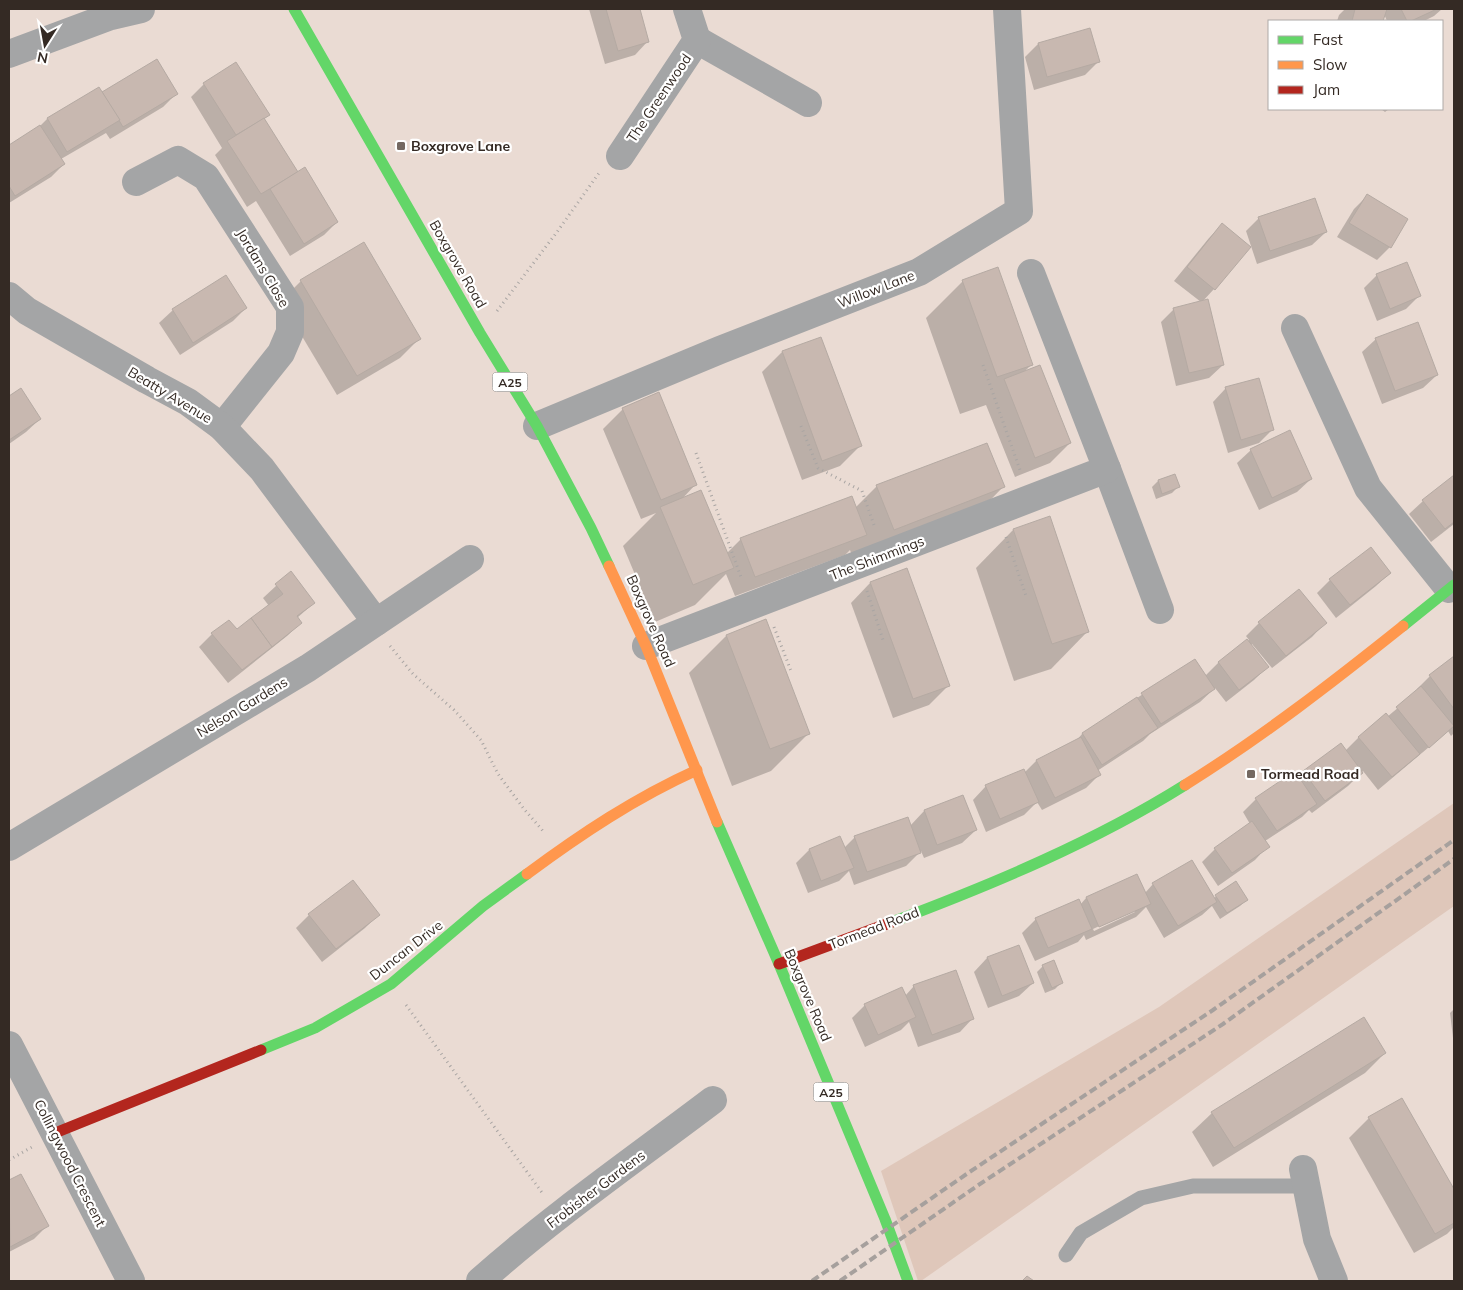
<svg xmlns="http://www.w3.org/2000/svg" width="1463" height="1290" viewBox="0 0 1463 1290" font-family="Mulish,sans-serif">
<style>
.green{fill:#dfc7ba}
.shadow{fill:#0003;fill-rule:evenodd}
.building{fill:#c8b8b0;stroke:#b5aaa3}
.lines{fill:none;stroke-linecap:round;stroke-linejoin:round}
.path{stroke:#a9a5a3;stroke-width:3;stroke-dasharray:1 4;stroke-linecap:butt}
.lane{stroke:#a4a5a6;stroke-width:15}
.street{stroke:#a4a5a6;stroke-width:28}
.fast{stroke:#63d668;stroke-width:11}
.slow{stroke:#ff974d;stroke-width:11}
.jam{stroke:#b3261e;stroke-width:11}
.rail{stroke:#a6a09d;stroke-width:4;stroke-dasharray:8 4;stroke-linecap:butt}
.poi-dot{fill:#746861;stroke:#fff;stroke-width:2}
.labels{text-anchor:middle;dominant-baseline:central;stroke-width:4.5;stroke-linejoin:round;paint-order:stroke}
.shield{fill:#fff;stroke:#716a66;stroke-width:1}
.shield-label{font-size:12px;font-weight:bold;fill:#342a24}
.street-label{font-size:14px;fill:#342a24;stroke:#fff}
.poi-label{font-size:14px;font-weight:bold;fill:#342a24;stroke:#fff;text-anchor:start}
</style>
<rect width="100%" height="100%" fill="#eadbd3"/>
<polygon class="green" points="1454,803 1454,906 921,1281 918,1281 881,1171 1159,1007"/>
<g class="shadow">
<polygon points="589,9 638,9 648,41 635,55 605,64"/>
<polygon points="1345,9 1442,9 1434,16 1424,21 1387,21 1384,14 1382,21 1337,21 1339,15"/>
<polygon points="1038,44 1098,62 1085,75 1034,90 1025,57"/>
<polygon points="204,84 269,115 264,119 298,173 337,222 324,235 290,256 256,201 247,207 215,155 222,148 191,97"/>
<polygon points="98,89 101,94 177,93 163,107 110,139 106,133 61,159 64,164 51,177 9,203 9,146 40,126 47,119"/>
<polygon points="1381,109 1389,109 1385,112"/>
<polygon points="1367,196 1390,247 1377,260 1337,237 1354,209"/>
<polygon points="1259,218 1326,232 1312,245 1257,264 1246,231"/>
<polygon points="1222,225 1214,289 1202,302 1223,365 1209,378 1176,386 1161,322 1174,309 1201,302 1174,281 1209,238"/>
<polygon points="1377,275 1419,296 1406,309 1377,321 1364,288"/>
<polygon points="301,281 420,338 400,358 337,395 281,301"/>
<polygon points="963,281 1032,364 1023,373 1070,443 1050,463 1015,477 986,405 960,414 926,318"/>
<polygon points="246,308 233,321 180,355 159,323 173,310"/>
<polygon points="821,338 860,446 840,466 802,480 762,372 782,352"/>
<polygon points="1376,339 1437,375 1423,388 1382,404 1362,352"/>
<polygon points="1226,388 1272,430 1259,443 1228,453 1213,402"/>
<polygon points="21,390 40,419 26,432 9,444 9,397"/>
<polygon points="623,409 696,484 681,500 726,554 741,539 855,508 877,486 1003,487 966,525 856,567 850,550 845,555 735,596 726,574 695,605 655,622 623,546 656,513 641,519 603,429"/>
<polygon points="1251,450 1311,479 1297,492 1259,510 1237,463"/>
<polygon points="1174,475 1178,487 1172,493 1156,499 1152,487 1158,481"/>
<polygon points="1454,477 1454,524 1431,542 1409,514 1423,501"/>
<polygon points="1013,530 1088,631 1051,669 1014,681 976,568"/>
<polygon points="290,573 314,603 297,618 300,623 287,636 228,683 199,647 212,634 237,631 269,606 263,598"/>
<polygon points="1390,573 1376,586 1336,618 1317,593 1330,580"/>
<polygon points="870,583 949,685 929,705 893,718 851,603"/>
<polygon points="765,621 808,734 771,771 732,786 689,673 726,636"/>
<polygon points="1259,623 1325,623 1312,637 1272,668 1252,644 1250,646 1267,667 1254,680 1226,702 1215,688 1200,702 1150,734 1143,741 1097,771 1099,775 1086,788 1042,810 1037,802 1024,815 986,832 973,800 986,786 1024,773 1036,761 1076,741 1082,734 1195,660 1205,676 1219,662 1249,640 1246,636"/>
<polygon points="1454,656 1454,733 1451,736 1448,731 1378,790 1363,771 1348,786 1312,813 1309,810 1302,817 1265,841 1268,846 1255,860 1218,886 1202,862 1215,849 1250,824 1243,812 1256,799 1298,778 1304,772 1345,751 1359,737 1387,717 1418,691 1417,689 1430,676"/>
<polygon points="963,796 976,830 962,843 924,858 921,851 906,866 854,885 849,871 839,881 808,893 796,863 809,850 840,838 844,848 855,837 910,826 924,811"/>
<path d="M1137,875L1145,893L1153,884L1214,899L1216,896L1246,900L1240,906L1220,919L1212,906L1202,915L1164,938L1146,907L1136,917L1086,940L1084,935L1078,942L1035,961L1022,933L1036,919L1078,900L1080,905L1086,898ZM1135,909V912L1094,931L1093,929Z"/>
<polygon points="309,915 378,915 365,928 322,962 296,928"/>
<polygon points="1018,946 1033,983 1019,996 988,1008 974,972 987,958"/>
<polygon points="1043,966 1062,982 1055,989 1045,993 1037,972"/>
<polygon points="914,986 973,1018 960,1032 918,1047 909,1022 901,1030 865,1047 852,1018 865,1005 905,996"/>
<polygon points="1454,1009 1454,1046 1450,1013"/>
<polygon points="1385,1053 1365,1073 1213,1167 1192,1132 1212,1113"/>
<polygon points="1401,1099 1454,1192 1454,1227 1447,1234 1414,1253 1349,1138 1369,1118"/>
<polygon points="21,1175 47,1226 34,1239 9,1252 9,1182"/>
</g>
<g class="building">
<polygon points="606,9 640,9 649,42 618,51"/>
<polygon points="1355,9 1387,9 1383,21 1352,21"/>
<polygon points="1401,9 1437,9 1411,21 1407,21"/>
<polygon points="1090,28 1100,62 1047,77 1038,43"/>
<polygon points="157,59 178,94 123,127 102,92"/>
<polygon points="236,62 270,115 236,135 203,83"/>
<polygon points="99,87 120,120 67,152 47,118"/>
<polygon points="264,118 298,172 261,194 227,141"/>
<polygon points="40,125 65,164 15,196 9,186 9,145"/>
<polygon points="305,167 338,222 304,244 270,189"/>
<polygon points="1367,194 1408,219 1391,248 1349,223"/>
<polygon points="1315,198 1327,232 1270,251 1258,217"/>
<polygon points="1222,223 1251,247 1215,290 1187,267"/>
<polygon points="364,242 421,339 357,376 300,280"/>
<polygon points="1407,262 1421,296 1390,309 1376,274"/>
<polygon points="998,267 1033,365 997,377 962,280"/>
<polygon points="226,275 247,308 193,343 172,309"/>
<polygon points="1208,299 1224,365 1189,373 1173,308"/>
<polygon points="1418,322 1438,375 1395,391 1375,338"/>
<polygon points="821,337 862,446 822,461 782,351"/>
<polygon points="1040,365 1071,443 1035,458 1004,379"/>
<polygon points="1259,378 1274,430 1241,440 1225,387"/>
<polygon points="21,388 41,419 9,440 9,396"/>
<polygon points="659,392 697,485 661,500 622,408"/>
<polygon points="1290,430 1312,479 1272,498 1250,449"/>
<polygon points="987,443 1005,487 894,530 876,485"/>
<polygon points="1175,474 1180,487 1162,494 1158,480"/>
<polygon points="1454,475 1454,522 1445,529 1422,500"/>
<polygon points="701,490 734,568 693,585 660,507"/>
<polygon points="852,496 867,535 755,577 740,538"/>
<polygon points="1050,516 1089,632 1052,644 1013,529"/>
<polygon points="1371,547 1391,573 1350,605 1329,579"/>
<polygon points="907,568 950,686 913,699 870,582"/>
<polygon points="291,571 315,603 297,616 302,623 272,647 251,618 283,594 275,584"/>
<polygon points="1299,589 1327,623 1286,656 1258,622"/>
<polygon points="251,618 272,647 242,670 211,633 229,620 237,629"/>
<polygon points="766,619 810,734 770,749 726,635"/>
<polygon points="1247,639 1269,667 1239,690 1218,662"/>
<polygon points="1454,656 1454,709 1429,675"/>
<polygon points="1195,659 1215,689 1161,724 1141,693"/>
<polygon points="1421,686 1454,726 1429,748 1396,707"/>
<polygon points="1137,697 1158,728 1102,765 1082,733"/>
<polygon points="1386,713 1420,754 1392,777 1358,737"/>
<polygon points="1081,737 1101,775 1055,798 1036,760"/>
<polygon points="1341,743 1363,773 1325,801 1303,771"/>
<polygon points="1024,769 1039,802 1000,819 985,785"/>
<polygon points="1295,771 1317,804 1277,831 1255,798"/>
<polygon points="963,795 977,830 937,845 924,810"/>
<polygon points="908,817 921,853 867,872 854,836"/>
<polygon points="1252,821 1270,847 1232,873 1214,848"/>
<polygon points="840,836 854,868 821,881 809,849"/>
<polygon points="1192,860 1217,902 1178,926 1152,883"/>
<polygon points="1137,874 1151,904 1099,927 1086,897"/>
<polygon points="353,880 380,915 336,949 308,914"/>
<polygon points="1236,881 1248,900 1227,913 1215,895"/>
<polygon points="1079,899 1092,929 1048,948 1035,918"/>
<polygon points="1019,945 1034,983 1002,996 987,957"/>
<polygon points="1054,960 1063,983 1052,988 1042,965"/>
<polygon points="956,970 974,1019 932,1035 913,985"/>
<polygon points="902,987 916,1017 878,1035 864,1004"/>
<polygon points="1364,1017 1386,1053 1234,1148 1211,1112"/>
<polygon points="1402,1098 1454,1189 1454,1223 1435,1234 1368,1117"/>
<polygon points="21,1174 49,1226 10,1247 9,1180"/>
<polygon points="1027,1276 1034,1281 1022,1281"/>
</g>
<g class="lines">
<g class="path">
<polyline points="497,311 557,232 599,173"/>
<polyline points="983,365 1021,473"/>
<polyline points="801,426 818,468 862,491 875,528"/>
<polyline points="696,453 742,580"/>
<polyline points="1006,537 1026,596"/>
<polyline points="867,591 883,640"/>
<polyline points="774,627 791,671"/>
<polyline points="390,646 413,674 454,710 481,740 498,774 524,809 543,831"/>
<polyline points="406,1005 543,1194"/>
<polyline points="9,1160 32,1147"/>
</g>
<polyline class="lane" points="1066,1255 1081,1233 1141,1198 1193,1186 1306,1186"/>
<g class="street">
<polyline points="697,40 808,103"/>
<polyline points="9,54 111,16 141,9"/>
<polyline points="620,156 697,40 687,9"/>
<polyline points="136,182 178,160 206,177 290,307 290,332 281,353 222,427"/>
<polyline points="9,296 27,311 147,380 188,402 222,427 262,469 376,622"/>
<polyline points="1295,328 1368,488 1449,589"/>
<polyline points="537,426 720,350 919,272 1019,211 1007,9"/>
<polyline points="1107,469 1160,610"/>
<polyline points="646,646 1107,469 1031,273"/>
<polyline points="9,847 308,668 470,559"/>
<polyline points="9,1045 131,1281"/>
<polyline points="1303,1169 1317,1239 1334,1281"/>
<path d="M480,1281C553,1216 635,1159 713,1100"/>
</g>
<g class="fast">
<polyline points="294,9 480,333 537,426 591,528 609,566"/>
<polyline points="1403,626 1454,585"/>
<polyline points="717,822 779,964 885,1219 908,1281"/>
<path d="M892,922C993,884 1094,842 1185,785"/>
<polyline points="261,1050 315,1028 391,984 483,906 527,874"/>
</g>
<g class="slow">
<polyline points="609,566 646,646 717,822"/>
<path d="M1185,785C1262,737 1333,682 1403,626"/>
<path d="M527,874C581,834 635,798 697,770"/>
</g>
<g class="jam">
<polyline points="779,964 892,922"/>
<polyline points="55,1133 261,1050"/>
</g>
<g class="rail">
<polyline points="812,1281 968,1173 1213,1010 1454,840"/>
<polyline points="840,1281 977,1186 1223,1024 1454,859"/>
</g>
</g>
<g class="poi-dot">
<rect x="396" y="141" width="10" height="10" rx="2.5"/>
<rect x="1246" y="769" width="10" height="10" rx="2.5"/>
</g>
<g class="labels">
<g class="shield">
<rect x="492.5" y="372.5" width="35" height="19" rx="4"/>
<rect x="813.5" y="1082.5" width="35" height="19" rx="4"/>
</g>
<g class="shield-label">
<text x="510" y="382">A25</text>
<text x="831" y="1092">A25</text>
</g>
<g class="street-label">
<text transform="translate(659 98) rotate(-56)">The Greenwood</text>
<text transform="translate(458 264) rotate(60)">Boxgrove Road</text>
<text transform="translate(263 268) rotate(59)">Jordans Close</text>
<text transform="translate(876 289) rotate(-21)">Willow Lane</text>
<text transform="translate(170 395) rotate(31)">Beatty Avenue</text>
<text transform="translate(877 558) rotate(-21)">The Shimmings</text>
<text transform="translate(651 621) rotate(66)">Boxgrove Road</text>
<text transform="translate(242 707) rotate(-31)">Nelson Gardens</text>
<text transform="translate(874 928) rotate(-21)">Tormead Road</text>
<text transform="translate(406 950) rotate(-38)">Duncan Drive</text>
<text transform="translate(808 995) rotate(67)">Boxgrove Road</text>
<text transform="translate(70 1163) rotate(63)">Collingwood Crescent</text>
<text transform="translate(596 1189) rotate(-37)">Frobisher Gardens</text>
</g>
<g class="poi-label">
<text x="411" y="146">Boxgrove Lane</text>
<text x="1261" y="774">Tormead Road</text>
</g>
</g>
<rect width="1463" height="1290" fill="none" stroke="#342a24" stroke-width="20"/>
<rect x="1268" y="20" width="175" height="90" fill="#ffffff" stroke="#aeaaa7"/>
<rect x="1278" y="36" width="25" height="8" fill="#63d668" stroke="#aeaaa7"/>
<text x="1313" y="45" font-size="15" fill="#342a24">Fast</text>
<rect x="1278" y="61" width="25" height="8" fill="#ff974d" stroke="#aeaaa7"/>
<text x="1313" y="70" font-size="15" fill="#342a24">Slow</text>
<rect x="1278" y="86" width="25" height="8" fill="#b3261e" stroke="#aeaaa7"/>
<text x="1313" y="95" font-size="15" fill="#342a24">Jam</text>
<g transform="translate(45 45) rotate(191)" stroke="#ffffff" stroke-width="4" paint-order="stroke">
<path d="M0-4L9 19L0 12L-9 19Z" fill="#342a24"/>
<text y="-8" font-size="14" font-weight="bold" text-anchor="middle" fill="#342a24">N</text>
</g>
</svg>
